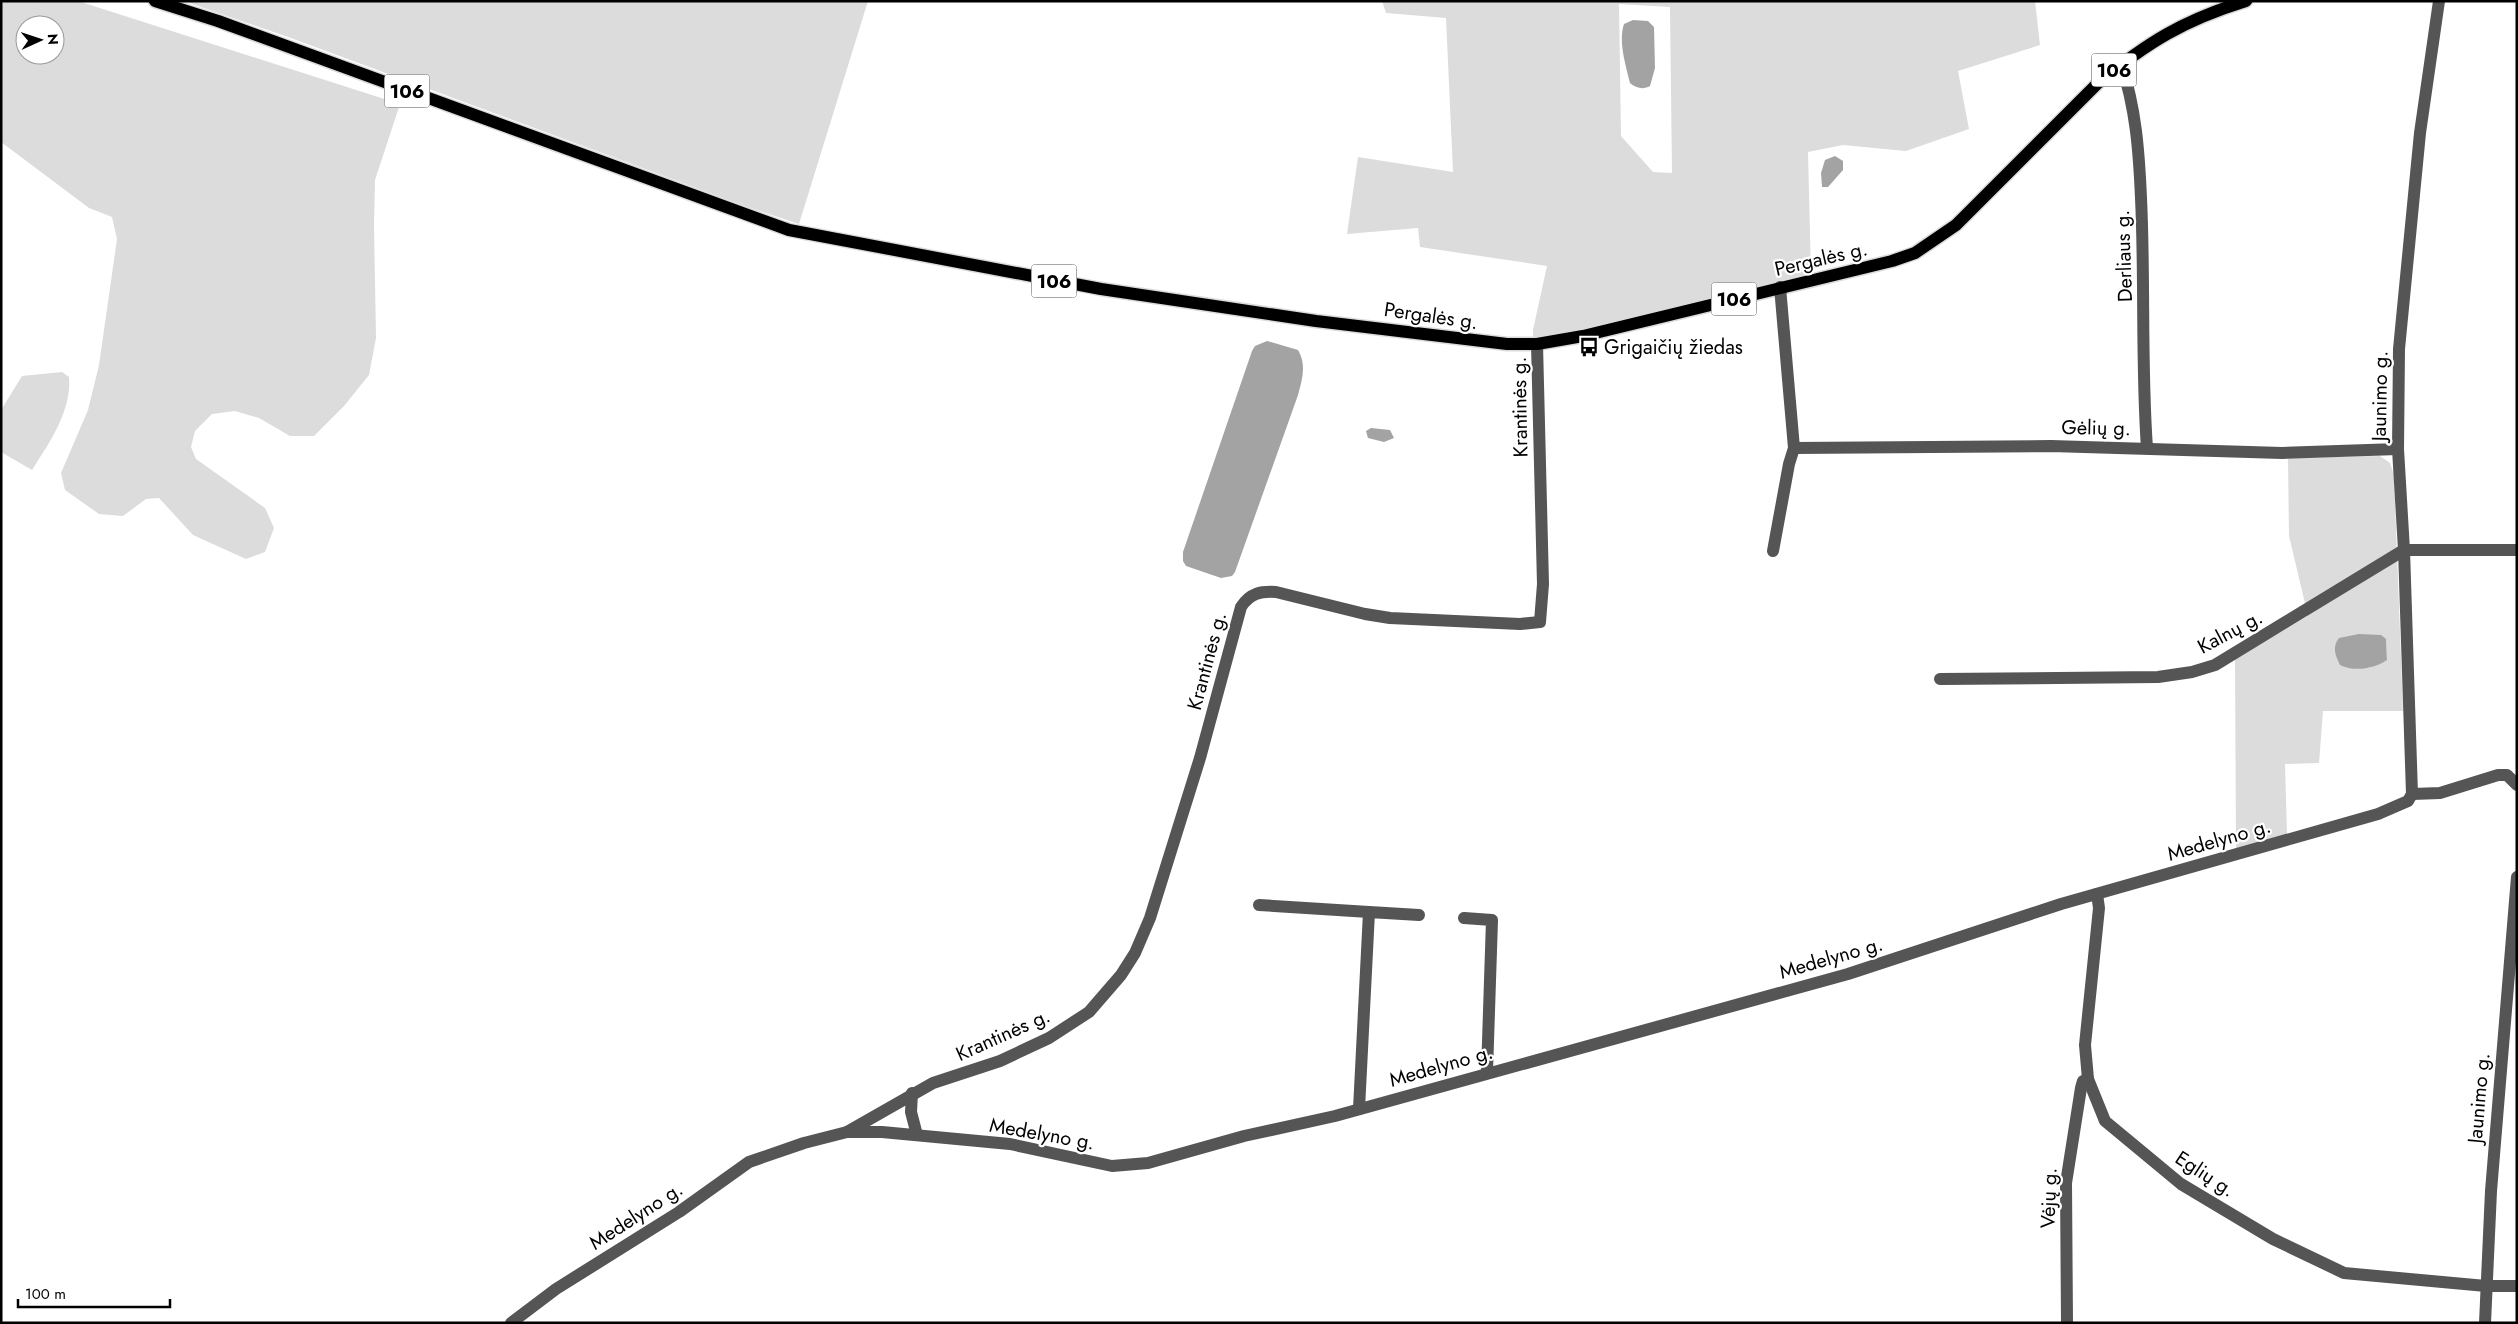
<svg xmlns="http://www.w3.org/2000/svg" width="2518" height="1324" viewBox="0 0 2518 1324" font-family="Jost,sans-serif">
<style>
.green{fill:#dcdcdc;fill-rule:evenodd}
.water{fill:#a3a3a3}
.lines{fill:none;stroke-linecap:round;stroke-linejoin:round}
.major-casing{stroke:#dbdbdb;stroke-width:15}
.minor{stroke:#555;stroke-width:12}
.major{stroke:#000;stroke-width:12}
.labels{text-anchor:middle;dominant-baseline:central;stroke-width:4.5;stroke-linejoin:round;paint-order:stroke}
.shield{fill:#fff;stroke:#4c4c4c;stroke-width:1}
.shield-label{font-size:19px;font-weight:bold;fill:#000}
.street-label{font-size:20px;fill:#000;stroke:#fff}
.poi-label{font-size:20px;fill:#000;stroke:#fff;text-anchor:start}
</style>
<rect width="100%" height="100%" fill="#fff"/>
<g class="green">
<path d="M1,1H78L400,104L375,180L374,226L376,338L369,375L344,406L314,436H290L259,418L235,411L212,414L195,431L191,447L196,459L265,508L274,528L265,552L246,559L193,535L159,498L146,499L123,516L99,514L65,490L61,473L88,410L99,365L117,239L112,217L89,208L1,142ZM25,25H55V55H25Z"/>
<polygon points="184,1 868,1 799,224 748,207 288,37"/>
<path d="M1382,1H2035L2040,45L1958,71L1969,129L1906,151L1843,145L1808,152L1811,274L1576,332L1533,338V330L1547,266L1420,247L1418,228L1347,234L1358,157L1453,172L1446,18L1386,13ZM1619,4L1670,7L1672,173L1653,172L1621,136Z"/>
<path d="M62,372L69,377C72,410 50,442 32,470L1,452V410L22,376Z"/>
<path d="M2380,456L2390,463L2394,475L2403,711H2323L2319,763L2285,764L2287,835L2236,849L2235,658L2308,616L2289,536L2288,458ZM2386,639L2387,660L2369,668H2347Z"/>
</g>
<g class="water">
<path d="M1633,20L1648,21L1654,27L1655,68L1650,86C1643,90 1636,88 1630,83C1626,66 1618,41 1624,24Z"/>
<polygon points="1835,156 1843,161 1843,170 1828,187 1822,187 1821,173 1825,160"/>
<path d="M1267,341L1298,350C1307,365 1302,380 1298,395L1235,572L1232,576L1221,578L1186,566L1183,561V552L1252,351L1255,346Z"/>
<polygon points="1371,428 1390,430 1394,438 1384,442 1368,438 1366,431"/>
<path d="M2359,634L2381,635L2386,639L2387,660C2374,669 2354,672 2340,665C2335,655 2332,647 2339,638Z"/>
</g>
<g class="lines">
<defs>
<path id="major" d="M155,1L218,21L789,230L1101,289L1316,321L1507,344H1537L1583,336L1892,261L1915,253L1956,225L2098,83C2148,42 2184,20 2246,1"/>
</defs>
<use href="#major" class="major-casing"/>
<g class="minor">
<path d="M2121,64C2136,108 2139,152 2141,198C2145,282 2141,365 2147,448"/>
<polyline points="1794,448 2051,446 2282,453 2398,449"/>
<polyline points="1773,551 1789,464 1794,448 1780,287"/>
<polyline points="1940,679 2158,677 2192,672 2215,665 2404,550 2517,550"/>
<polyline points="2412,794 2440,793 2498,775 2507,775 2517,785"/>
<polyline points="2097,894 2099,908 2085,1045 2088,1079 2105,1121 2181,1184 2273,1239 2344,1273 2486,1286 2517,1286"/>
<polyline points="1259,905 1369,912"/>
<polyline points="1464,918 1492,920 1487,1072"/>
<polyline points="912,1093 911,1112 917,1135"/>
<polyline points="1359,1109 1369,912 1419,915"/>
<path d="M847,1132L933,1083L1000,1061L1049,1038L1089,1012L1121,975L1135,953L1150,918L1200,758L1241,607C1250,593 1261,591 1276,592L1365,614L1390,618L1520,624L1540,622L1543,584L1537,344"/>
<polyline points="511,1323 556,1289 679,1212 749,1162 804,1143 847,1132 882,1132 1010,1144 1112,1166 1148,1163 1244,1136 1335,1116 1848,974 2061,904 2378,814 2408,801 2412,794 2404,550 2398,449 2399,349 2420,133 2439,1"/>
<polyline points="2067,1323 2066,1183 2081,1088 2083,1081 2088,1079"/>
<polyline points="2485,1323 2491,1191 2517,877"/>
</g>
<use href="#major" class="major"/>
</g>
<defs>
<symbol id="bus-bare" viewBox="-9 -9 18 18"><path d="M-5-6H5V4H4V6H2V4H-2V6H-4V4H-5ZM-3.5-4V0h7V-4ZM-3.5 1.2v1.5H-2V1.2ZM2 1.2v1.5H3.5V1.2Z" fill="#000" stroke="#fff" stroke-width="2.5" paint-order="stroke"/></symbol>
</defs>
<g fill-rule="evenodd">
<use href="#bus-bare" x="1575" y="333" width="28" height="28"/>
</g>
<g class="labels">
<g class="shield">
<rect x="2091.5" y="53.5" width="45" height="33" rx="4"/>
<rect x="384.5" y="74.5" width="45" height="33" rx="4"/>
<rect x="1031.5" y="264.5" width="45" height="33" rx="4"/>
<rect x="1711.5" y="282.5" width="45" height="33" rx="4"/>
</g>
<g class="shield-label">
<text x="2114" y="70">106</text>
<text x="407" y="91">106</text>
<text x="1054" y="281">106</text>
<text x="1734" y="299">106</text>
</g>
<g class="street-label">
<text transform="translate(2124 256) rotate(-92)">Derliaus g.</text>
<text transform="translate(1821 259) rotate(-13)">Pergalės g.</text>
<text transform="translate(1431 316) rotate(8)">Pergalės g.</text>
<text transform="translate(2380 396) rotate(-89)">Jaunimo g.</text>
<text transform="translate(1520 407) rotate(-91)">Krantinės g.</text>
<text transform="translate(2096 428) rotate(1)">Gėlių g.</text>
<text transform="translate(2230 632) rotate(-28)">Kalnų g.</text>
<text transform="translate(1207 661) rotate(-75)">Krantinės g.</text>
<text transform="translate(2219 840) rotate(-16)">Medelyno g.</text>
<text transform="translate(1831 958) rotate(-16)">Medelyno g.</text>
<text transform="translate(1003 1035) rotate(-24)">Krantinės g.</text>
<text transform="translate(1441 1066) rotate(-16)">Medelyno g.</text>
<text transform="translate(2479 1098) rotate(-85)">Jaunimo g.</text>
<text transform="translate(1042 1134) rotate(10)">Medelyno g.</text>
<text transform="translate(2205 1174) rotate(33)">Eglių g.</text>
<text transform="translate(2049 1198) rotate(-88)">Vėjų g.</text>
<text transform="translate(636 1216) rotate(-33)">Medelyno g.</text>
</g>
<g class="poi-label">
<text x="1604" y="347">Grigaičių žiedas</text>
</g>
</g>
<rect width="2518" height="1324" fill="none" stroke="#000000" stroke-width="5"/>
<g transform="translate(40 40) rotate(87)"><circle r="24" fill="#ffffff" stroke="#999999"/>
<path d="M0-4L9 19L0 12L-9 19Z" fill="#000000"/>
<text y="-8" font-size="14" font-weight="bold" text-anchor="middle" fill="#000000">N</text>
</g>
<path d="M18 1299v8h152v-8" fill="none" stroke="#000000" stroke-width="2.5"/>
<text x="25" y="1299" font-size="15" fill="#000000" stroke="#ffffff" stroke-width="4" paint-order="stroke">100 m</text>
</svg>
